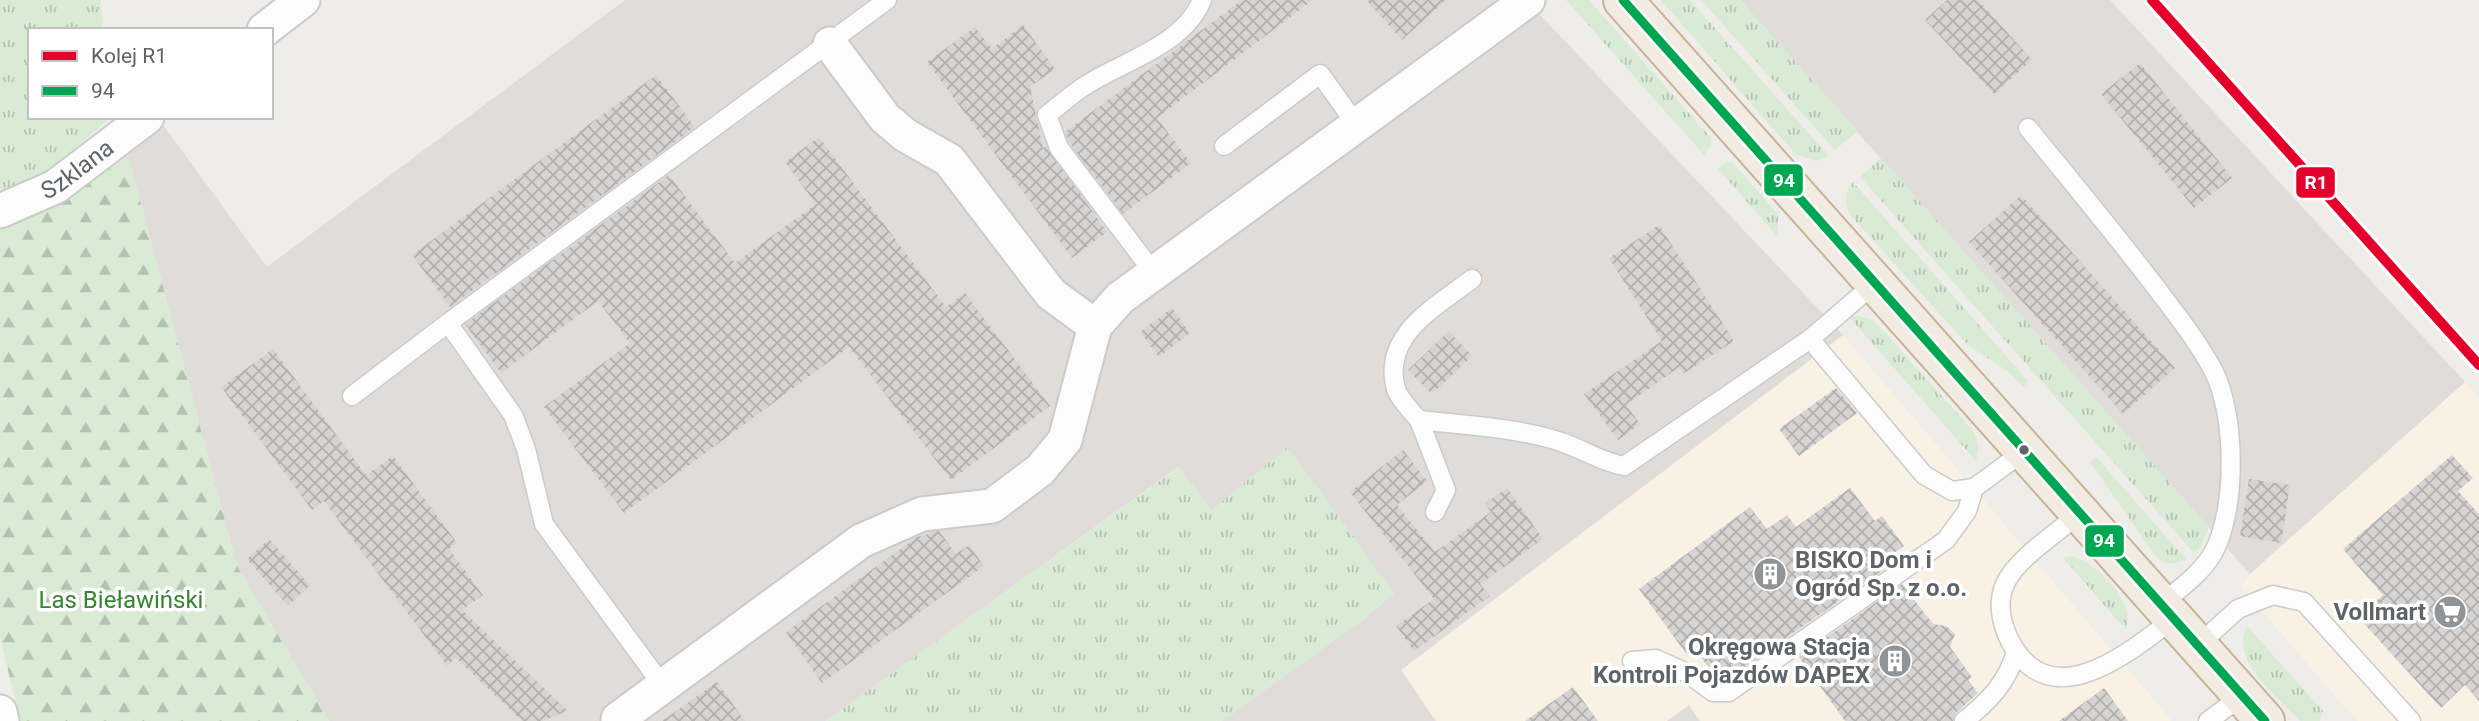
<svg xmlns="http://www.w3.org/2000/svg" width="2479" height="721" viewBox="0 0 2479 721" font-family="Roboto,sans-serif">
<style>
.commercial{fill:#f8f1e4}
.industrial{fill:#dfdcda}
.grass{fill:url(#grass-tufts)}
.forest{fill:url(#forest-firs)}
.building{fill:url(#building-cross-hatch)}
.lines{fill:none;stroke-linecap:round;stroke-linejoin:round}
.lane-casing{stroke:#cbcbca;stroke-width:21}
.street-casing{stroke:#cbcbca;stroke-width:37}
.highway-casing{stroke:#c8b396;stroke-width:42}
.lane{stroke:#fdfcfc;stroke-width:18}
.street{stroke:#fdfcfc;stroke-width:33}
.highway{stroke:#f1ebe2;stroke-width:38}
.bus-1-casing{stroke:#fff;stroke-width:14}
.bus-1{stroke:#00a651;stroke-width:9}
.rail-1-casing{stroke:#fff;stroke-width:16}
.rail-1{stroke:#e4002b;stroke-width:10}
.bus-dot{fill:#5f6468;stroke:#fff;stroke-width:2.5}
.labels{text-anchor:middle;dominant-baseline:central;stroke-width:7;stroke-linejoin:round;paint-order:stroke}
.street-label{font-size:24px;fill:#5f6468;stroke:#fff}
.poi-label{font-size:24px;font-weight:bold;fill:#5f6468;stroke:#fff;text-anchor:end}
.park-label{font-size:24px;fill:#378431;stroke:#fff}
.line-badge{stroke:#fff;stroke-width:2.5}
.badge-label{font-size:19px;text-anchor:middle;font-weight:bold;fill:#fff}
</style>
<defs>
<pattern id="grass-tufts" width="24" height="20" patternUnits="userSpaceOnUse" patternTransform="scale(1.75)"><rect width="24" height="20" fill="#daebd5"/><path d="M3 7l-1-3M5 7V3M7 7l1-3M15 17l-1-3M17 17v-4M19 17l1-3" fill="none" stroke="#b4c2b1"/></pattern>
<pattern id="forest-firs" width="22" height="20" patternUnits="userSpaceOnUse" patternTransform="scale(1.75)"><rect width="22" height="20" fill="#daebd5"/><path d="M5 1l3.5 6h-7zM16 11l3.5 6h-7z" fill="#b4c2b1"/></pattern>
<pattern id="building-cross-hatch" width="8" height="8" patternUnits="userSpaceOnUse" patternTransform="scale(1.75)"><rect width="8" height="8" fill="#d6d4d3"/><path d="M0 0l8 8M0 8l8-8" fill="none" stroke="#b1b0af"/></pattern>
</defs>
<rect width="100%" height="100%" fill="#efedea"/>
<g class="commercial">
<polygon points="1843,335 2172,721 1700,721 1689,705 1667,721 1436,721 1401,671"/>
<polygon points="2465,382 2479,398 2479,721 2357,721 2241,587 2250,574"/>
</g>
<g class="industrial">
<polygon points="625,0 1526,0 1843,335 1401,670 1436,721 1222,721 1364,619 1394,593 1212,511 1178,467 826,721 329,721 237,566 127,151 163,125 267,267"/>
<polygon points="1740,0 2110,0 2465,382 2250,574"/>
<polygon points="1689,705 1700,721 1667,721"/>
</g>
<g class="grass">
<polygon points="0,0 101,0 103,30 30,30 30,117 110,118 34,185 0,195"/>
<polygon points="1566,0 1589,0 1711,138 1711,145 1704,155"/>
<polygon points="1661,0 1690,0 1829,156 1816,161 1795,154"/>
<polygon points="1701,0 1740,0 1858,131 1835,150"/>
<polygon points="1881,158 2209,527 2200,548 2194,553 1860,177"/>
<polygon points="1727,161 1733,163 1778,214 1778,237 1718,169"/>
<path d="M1853,182L2029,382L2023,387L2010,373L1968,345L1850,215C1844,202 1844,193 1853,182Z"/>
<polygon points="1856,315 1871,319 1879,326 1974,432 1979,448 1976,461 1849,317"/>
<polygon points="1288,447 1394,593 1364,619 1222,721 826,721 1179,467 1212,510"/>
<path d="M2096,457L2186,559C2173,566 2164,565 2154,554L2090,462Z"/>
<path d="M2072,556C2097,563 2136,602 2126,630L2063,558Z"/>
<path d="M2247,626L2323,711L2320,721H2300C2280,699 2228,660 2247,626Z"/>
</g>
<polygon class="forest" points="127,151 237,566 329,721 20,721 0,637 0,227 25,220"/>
<g class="building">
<polygon points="1242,0 1313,0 1157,118 1191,163 1123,214 1069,142 1065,132"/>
<polygon points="1366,0 1446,0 1402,40"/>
<polygon points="1947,0 1978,0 2032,60 1994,94 1925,20"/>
<polygon points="1023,25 1055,69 1030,87 1043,148 1046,146 1107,232 1072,258 927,62 975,27 992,49"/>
<polygon points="2140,63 2232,178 2194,208 2101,94"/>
<polygon points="656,75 695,127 450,307 412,255"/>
<polygon points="819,137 946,307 965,293 1050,406 951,480 849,347 624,513 544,407 630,343 598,301 501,373 465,324 669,175 735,263 816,204 785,162"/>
<polygon points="2021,195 2175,368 2123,414 1969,242"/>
<polygon points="1659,225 1734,341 1683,374 1679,367 1626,405 1640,424 1618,440 1584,394 1662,341 1609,258"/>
<polygon points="1172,308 1190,333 1159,357 1140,332"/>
<polygon points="1449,331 1472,356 1432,394 1408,370"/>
<polygon points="273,349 366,475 393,456 457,543 449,549 483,595 462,610 568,711 542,721 522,721 456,658 447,666 324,501 312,510 221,387"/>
<polygon points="1836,388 1857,413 1799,456 1779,429"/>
<polygon points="1403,450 1427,481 1397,505 1435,552 1491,512 1485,503 1507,488 1543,539 1480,584 1490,596 1414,651 1396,626 1434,599 1350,492"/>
<polygon points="2452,455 2473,478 2458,491 2479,514 2479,701 2465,685 2441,708 2358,617 2383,595 2343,549"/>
<polygon points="2249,479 2290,485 2281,543 2240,536"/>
<polygon points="1850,488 1875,521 1882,516 1904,546 1894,553 1899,559 1725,681 1718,681 1696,650 1688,656 1639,589 1750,507 1767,529 1787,515 1796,527"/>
<polygon points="939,531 956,554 969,545 984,566 822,683 786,632 917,537"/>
<polygon points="269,539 310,585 288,606 247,559"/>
<polygon points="1902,584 1933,624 1946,626 1955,634 1950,647 1972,677 1968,680 1978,693 1956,713 1953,721 1845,721 1799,657"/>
<polygon points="717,682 745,721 662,721"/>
<polygon points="1573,687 1598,721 1525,721"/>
<polygon points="2104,688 2128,721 2059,721"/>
</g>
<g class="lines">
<defs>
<g id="lane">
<path d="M2028,128C2070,180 2113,231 2154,285C2175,313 2198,341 2214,372C2236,416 2237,510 2213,553C2201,574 2179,589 2160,605"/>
<polyline points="1224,146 1320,74 1356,124"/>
<path d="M1154,273L1059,148L1047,115C1060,105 1072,94 1086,85C1124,61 1184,45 1202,0"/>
<polyline points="1874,284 1810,339 1924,475 1952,491 1974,488 2023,452"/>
<polyline points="448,323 887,0"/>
<polyline points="352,396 448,323 513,415 526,449 544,524 663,686"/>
<path d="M1419,420C1412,412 1399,399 1396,389C1381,335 1437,306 1472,279"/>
<path d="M1435,512L1446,490L1419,420C1462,425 1523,428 1564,443C1584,450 1602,462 1624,466L1810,339"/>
<path d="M2079,514C2058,532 2016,559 2005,584C1997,602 2001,623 2010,641C2051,718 2128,653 2173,619"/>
<polyline points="2197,646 2238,609 2273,595 2304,602 2411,721"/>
<polyline points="1632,661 1656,659 1687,673 1713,692 1729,692 1946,540 1967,511 1974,488"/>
<path d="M1964,721C1989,701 2007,683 2016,652"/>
<polyline points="2208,721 2242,696"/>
</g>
<g id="street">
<polyline points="264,30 303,0"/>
<polyline points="830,44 885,118 905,135 949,160 1051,294 1095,326"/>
<path id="s1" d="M0,211L55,187L147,117"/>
<polyline points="0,712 2,721"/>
<polyline points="618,719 861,541 922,514 992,506 1040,470 1065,440 1095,326 1120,298 1528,0"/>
</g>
<polyline id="highway" points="1623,0 2265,721"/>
</defs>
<use href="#lane" class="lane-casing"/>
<use href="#street" class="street-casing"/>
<use href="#highway" class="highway-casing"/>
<use href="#lane" class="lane"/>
<use href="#street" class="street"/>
<use href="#highway" class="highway"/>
<defs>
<polyline id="bus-1" points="1623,0 2265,721"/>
</defs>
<use href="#bus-1" class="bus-1-casing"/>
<use href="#bus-1" class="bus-1"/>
<defs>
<polyline id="rail-1" points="2152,0 2479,365"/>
</defs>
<use href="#rail-1" class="rail-1-casing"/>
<use href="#rail-1" class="rail-1"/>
</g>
<defs>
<symbol id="building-disc" viewBox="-11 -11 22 22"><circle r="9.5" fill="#919496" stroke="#fff"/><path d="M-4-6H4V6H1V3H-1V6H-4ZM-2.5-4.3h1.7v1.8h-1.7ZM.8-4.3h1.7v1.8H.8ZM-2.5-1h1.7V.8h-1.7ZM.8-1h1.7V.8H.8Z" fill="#fff"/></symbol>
<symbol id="supermarket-disc" viewBox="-11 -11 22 22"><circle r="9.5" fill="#919496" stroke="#fff"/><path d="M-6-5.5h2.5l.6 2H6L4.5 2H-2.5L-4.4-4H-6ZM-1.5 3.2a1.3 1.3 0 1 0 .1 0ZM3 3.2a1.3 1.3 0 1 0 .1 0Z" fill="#fff"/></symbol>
</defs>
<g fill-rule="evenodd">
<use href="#building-disc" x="1751" y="555" width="38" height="38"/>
<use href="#supermarket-disc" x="2431" y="593" width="38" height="38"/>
<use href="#building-disc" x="1876" y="642" width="38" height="38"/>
</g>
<circle class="bus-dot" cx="2024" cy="450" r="6"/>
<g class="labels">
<g class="street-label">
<text stroke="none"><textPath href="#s1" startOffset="88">Szklana</textPath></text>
</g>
<g class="poi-label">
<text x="1795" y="560" text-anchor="start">BISKO Dom i<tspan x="1795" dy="28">Ogród Sp. z o.o.</tspan></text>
<text x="2426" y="612">Vollmart</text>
<text x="1870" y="647">Okręgowa Stacja<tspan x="1870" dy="28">Kontroli Pojazdów DAPEX</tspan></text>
</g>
<g class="park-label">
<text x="121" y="600">Las Bieławiński</text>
</g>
</g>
<g class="line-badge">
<rect x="1763" y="163" width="41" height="34" rx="7" fill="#00a651"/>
<rect x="2295" y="166" width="41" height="33" rx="7" fill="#e4002b"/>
<rect x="2084" y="524" width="41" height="34" rx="7" fill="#00a651"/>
</g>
<g class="badge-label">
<text x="1784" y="187">94</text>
<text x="2316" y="189">R1</text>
<text x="2104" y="547">94</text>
</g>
<rect x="28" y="28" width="245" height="91" fill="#ffffff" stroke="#bfc1c3" stroke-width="2"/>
<rect x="42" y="51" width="35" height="10" fill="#e4002b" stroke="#bfc1c3" stroke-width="2"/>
<text x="91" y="63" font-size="21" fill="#5f6468">Kolej R1</text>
<rect x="42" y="86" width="35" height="10" fill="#00a651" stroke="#bfc1c3" stroke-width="2"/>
<text x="91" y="98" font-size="21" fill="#5f6468">94</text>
</svg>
